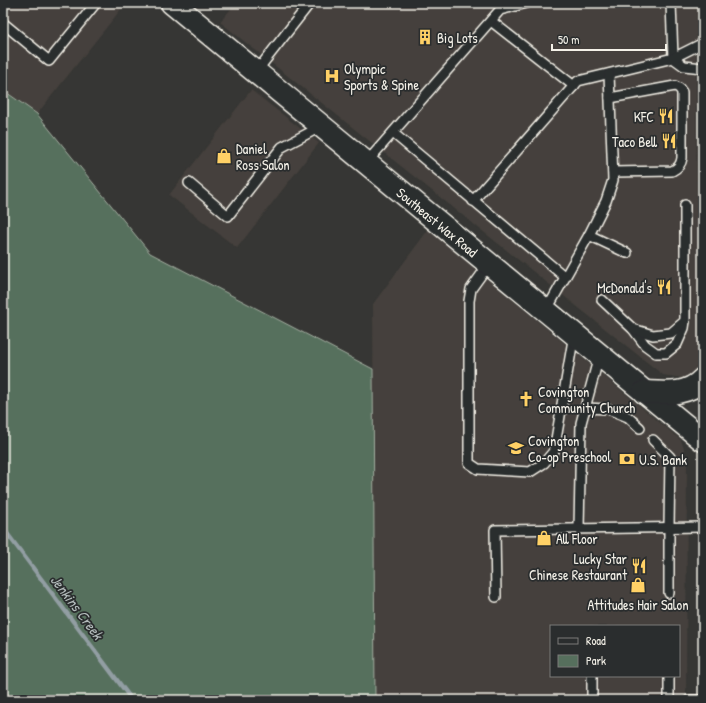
<svg xmlns="http://www.w3.org/2000/svg" width="706" height="703" viewBox="0 0 706 703" font-family="'Patrick Hand',sans-serif">
<style>
.built{fill:#45403c;fill-rule:evenodd}
.green{fill:#566f5d;stroke:#a5b0a2}
.lines{fill:none;stroke-linecap:round;stroke-linejoin:round}
.stream{stroke:#929ea3;stroke-width:4.5}
.lane-casing{stroke:#f4f1e8;stroke-width:12}
.secondary-casing{stroke:#f4f1e8;stroke-width:25}
.lane{stroke:#2a2d2e;stroke-width:9}
.secondary{stroke:#2a2d2e;stroke-width:22}
.labels{text-anchor:middle;dominant-baseline:central;stroke-width:3.5;stroke-linejoin:round;paint-order:stroke}
.poi-label{font-size:14px;fill:#f4f1e8;stroke:#2a2d2e;text-anchor:start}
.street-label{font-size:14px;fill:#f4f1e8;stroke:#2a2d2e}
.water-label{font-size:15px;font-style:italic;fill:#b2baba;stroke:#2a2d2e}
</style>
<rect width="100%" height="100%" fill="#363634"/>
<filter id="ink" filterUnits="userSpaceOnUse"><feTurbulence type="fractalNoise" baseFrequency=".025" numOctaves="2"/><feDisplacementMap in="SourceGraphic" scale="8" xChannelSelector="R" yChannelSelector="G"/><feConvolveMatrix kernelMatrix="1 2 1 2 8 2 1 2 1" color-interpolation-filters="sRGB"/></filter>
<g filter="url(#ink)">
<g class="built">
<polygon points="3,3 126,3 37,114 3,90"/>
<polygon points="236,3 697,3 696,75 698,357 697,365 694,371 689,375 682,378 663,375 220,22"/>
<polygon points="251,90 319,143 237,248 169,195"/>
<path d="M428,230L681,440L687,458L686,700H375L373,304ZM551,626H679V676H551Z"/>
</g>
<polygon class="green" points="3,90 37,114 150,253 373,369 375,700 3,700"/>
<g class="lines">
<polyline class="stream" points="3,528 132,700"/>
<defs>
<g id="lane">
<polyline points="671,3 673,58"/>
<polyline points="491,21 574,86"/>
<polyline points="3,23 49,61 96,3"/>
<polyline points="673,58 684,66 703,68"/>
<polyline points="256,72 310,3"/>
<path d="M610,98L675,86L679,88L682,92V158C681,165 678,168 672,171L613,172"/>
<polyline points="393,133 565,277"/>
<polyline points="366,163 500,10 527,3"/>
<polyline points="189,183 228,216 278,152 282,147 322,126"/>
<polyline points="473,201 578,81 673,58 703,43"/>
<polyline points="589,235 627,253"/>
<polyline points="489,264 471,289 469,301 469,463 478,469 530,472 544,463 554,451 574,334"/>
<polyline points="602,300 633,329 645,345 656,353 666,353 677,344 684,328 685,321 685,205"/>
<polyline points="546,311 589,235 606,201 613,180 609,74"/>
<polyline points="633,329 653,335 671,333 685,321"/>
<polyline points="585,408 608,409 628,417 640,428"/>
<polyline points="653,440 670,457 669,527 669,593"/>
<polyline points="579,529 581,423 599,356"/>
<polyline points="496,597 495,530 703,527"/>
<polyline points="592,676 592,700"/>
<polyline points="669,676 669,700"/>
<polyline points="689,700 703,700"/>
</g>
<g id="secondary">
<path id="s1" d="M172,3L703,440"/>
<path d="M644,392C665,393 687,396 703,379"/>
</g>
</defs>
<use href="#lane" class="lane-casing"/>
<use href="#secondary" class="secondary-casing"/>
<use href="#lane" class="lane"/>
<use href="#secondary" class="secondary"/>
</g>
</g>
<defs>
<symbol id="building-bare" viewBox="-9 -9 18 18"><path d="M-4-6H4V6H1V3H-1V6H-4ZM-2.5-4.3h1.7v1.8h-1.7ZM.8-4.3h1.7v1.8H.8ZM-2.5-1h1.7V.8h-1.7ZM.8-1h1.7V.8H.8Z" fill="#ffd166" stroke="#2a2d2e" stroke-width="2.5" paint-order="stroke"/></symbol>
<symbol id="hospital-bare" viewBox="-9 -9 18 18"><path d="M-5-5h3v3.5h4V-5h3V5h-3V1.5h-4V5h-3Z" fill="#ffd166" stroke="#2a2d2e" stroke-width="2.5" paint-order="stroke"/></symbol>
<symbol id="restaurant-bare" viewBox="-9 -9 18 18"><path d="M-5-6h1v4h1v-4h1v4h1v-4h1v5L-1.5 .5V6h-2V.5L-5-1ZM5-6V6H3V1.5H1.5Q1.5-4 5-6Z" fill="#ffd166" stroke="#2a2d2e" stroke-width="2.5" paint-order="stroke"/></symbol>
<symbol id="shop-bare" viewBox="-9 -9 18 18"><path d="M-5-2.5h2.3a2.7 3.5 0 0 1 5.4 0H5L5.5 6h-11ZM-1.5-2.5h3a1.5 2.3 0 0 0-3 0Z" fill="#ffd166" stroke="#2a2d2e" stroke-width="2.5" paint-order="stroke"/></symbol>
<symbol id="church-bare" viewBox="-9 -9 18 18"><path d="M-1.2-6h2.4v3.5h3.3v2.4h-3.3V6h-2.4V-.1h-3.3v-2.4h3.3Z" fill="#ffd166" stroke="#2a2d2e" stroke-width="2.5" paint-order="stroke"/></symbol>
<symbol id="school-bare" viewBox="-9 -9 18 18"><path d="M0-5L7-2L0 1L-7-2ZM-4 1L0 2.5L4 1V4Q0 6-4 4Z" fill="#ffd166" stroke="#2a2d2e" stroke-width="2.5" paint-order="stroke"/></symbol>
<symbol id="bank-bare" viewBox="-9 -9 18 18"><path d="M-6-4H6V4H-6ZM0-2.3a2.3 2.3 0 1 0 0 4.6a2.3 2.3 0 1 0 0-4.6Z" fill="#ffd166" stroke="#2a2d2e" stroke-width="2.5" paint-order="stroke"/></symbol>
</defs>
<g fill-rule="evenodd">
<use href="#building-bare" x="414" y="26" width="22" height="22"/>
<use href="#hospital-bare" x="321" y="65" width="22" height="22"/>
<use href="#restaurant-bare" x="655" y="105" width="22" height="22"/>
<use href="#restaurant-bare" x="658" y="130" width="22" height="22"/>
<use href="#shop-bare" x="213" y="145" width="22" height="22"/>
<use href="#restaurant-bare" x="653" y="276" width="22" height="22"/>
<use href="#church-bare" x="515" y="388" width="22" height="22"/>
<use href="#school-bare" x="505" y="437" width="22" height="22"/>
<use href="#bank-bare" x="616" y="448" width="22" height="22"/>
<use href="#shop-bare" x="533" y="527" width="22" height="22"/>
<use href="#restaurant-bare" x="628" y="555" width="22" height="22"/>
<use href="#shop-bare" x="627" y="574" width="22" height="22"/>
</g>
<g class="labels">
<g class="poi-label">
<text x="437" y="37">Big Lots</text>
<text x="344" y="68">Olympic<tspan x="344" dy="16">Sports &amp; Spine</tspan></text>
<text x="654" y="116" text-anchor="end">KFC</text>
<text x="657" y="141" text-anchor="end">Taco Bell</text>
<text x="236" y="148">Daniel<tspan x="236" dy="16">Ross Salon</tspan></text>
<text x="652" y="287" text-anchor="end">McDonald's</text>
<text x="538" y="391">Covington<tspan x="538" dy="16">Community Church</tspan></text>
<text x="528" y="440">Covington<tspan x="528" dy="16">Co-op Preschool</tspan></text>
<text x="639" y="459">U.S. Bank</text>
<text x="556" y="538">All Floor</text>
<text x="627" y="558" text-anchor="end">Lucky Star<tspan x="627" dy="16">Chinese Restaurant</tspan></text>
<text x="638" y="604" text-anchor="middle">Attitudes Hair Salon</text>
</g>
<g class="street-label">
<text stroke="none"><textPath href="#s1" startOffset="344">Southeast Wax Road</textPath></text>
</g>
<g class="water-label">
<text transform="translate(77 607) rotate(53)">Jenkins Creek</text>
</g>
</g>
<rect width="706" height="703" fill="none" stroke="#2a2d2e" stroke-width="16"/>
<rect x="8" y="8" width="690" height="687" fill="none" stroke="#f4f1e8" stroke-width="1.5" filter="url(#ink)"/>
<rect x="550" y="625" width="130" height="52" fill="#2a2d2e" stroke="#7b7b78"/>
<rect x="558" y="638" width="20" height="6" fill="#2a2d2e" stroke="#7b7b78"/>
<text x="586" y="645" font-size="12" fill="#f4f1e8">Road</text>
<rect x="558" y="655" width="20" height="12" fill="#566f5d" stroke="#7b7b78"/>
<text x="586" y="665" font-size="12" fill="#f4f1e8">Park</text>
<path d="M552 44v6h114v-6" fill="none" stroke="#f4f1e8" stroke-width="2"/>
<text x="558" y="44" font-size="12" fill="#f4f1e8" stroke="#2a2d2e" stroke-width="3" paint-order="stroke">50 m</text>
</svg>
